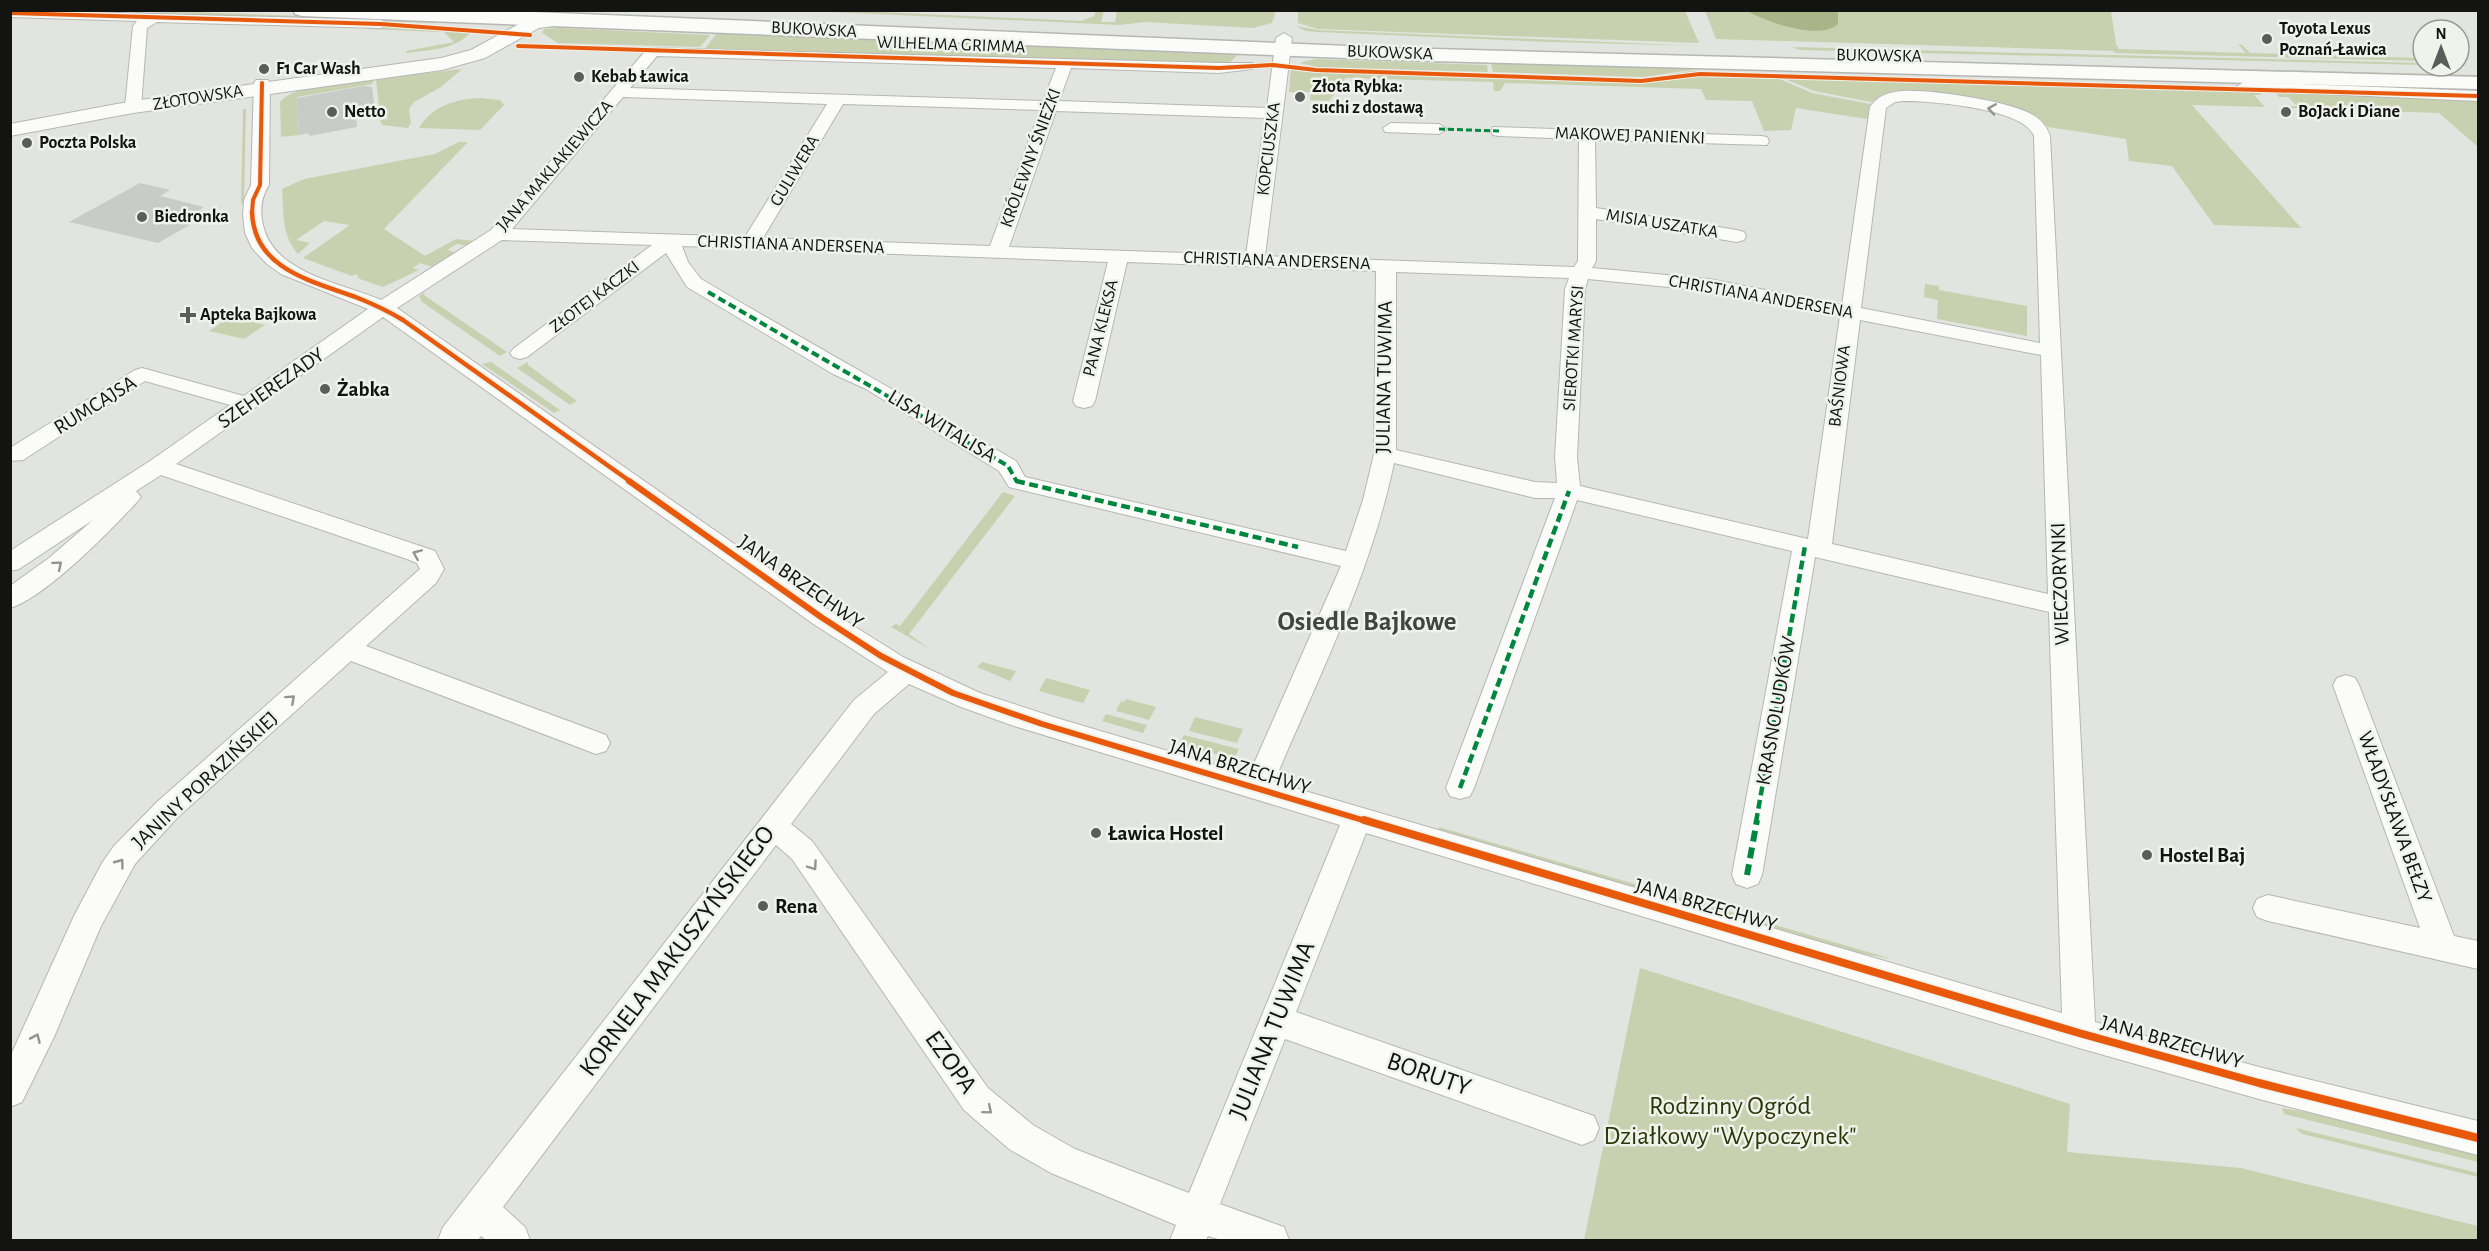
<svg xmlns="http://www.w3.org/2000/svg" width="2489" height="1251" viewBox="0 0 2489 1251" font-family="'Alegreya Sans',sans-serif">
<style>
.green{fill:#c8d1af}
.water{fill:#a9b488}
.building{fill:#c9cbc9}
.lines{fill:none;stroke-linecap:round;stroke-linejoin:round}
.minor-casing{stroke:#b6b7b4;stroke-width:2}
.tertiary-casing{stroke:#b6b7b4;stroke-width:2}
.secondary-casing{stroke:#b6b7b4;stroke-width:3}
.minor{fill:#fbfbfa;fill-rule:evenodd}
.tertiary{fill:#fbfbfa;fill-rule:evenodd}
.secondary{fill:#fbfbfa;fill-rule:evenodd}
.quiet-far3{stroke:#00873e;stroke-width:3;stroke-dasharray:6 3;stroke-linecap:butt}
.quiet-far2{stroke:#00873e;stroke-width:4;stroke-dasharray:8 4;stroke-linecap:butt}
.quiet-far1{stroke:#00873e;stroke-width:4.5;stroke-dasharray:9 4.5;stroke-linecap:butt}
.quiet{stroke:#00873e;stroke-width:6;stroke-dasharray:11 6;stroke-linecap:butt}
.cycleway-far3-casing{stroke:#f0f2ec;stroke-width:6}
.cycleway-far2-casing{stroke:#f0f2ec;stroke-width:8}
.cycleway-far1-casing{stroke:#f0f2ec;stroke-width:10}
.cycleway-casing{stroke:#f0f2ec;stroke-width:11}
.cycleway-far3{stroke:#e8590c;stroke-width:4}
.cycleway-far2{stroke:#e8590c;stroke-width:4.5}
.cycleway-far1{stroke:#e8590c;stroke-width:6}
.cycleway{stroke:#e8590c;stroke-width:8}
.oneway{stroke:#939392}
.poi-dot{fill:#5b5d5a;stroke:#f0f2ec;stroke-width:2}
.labels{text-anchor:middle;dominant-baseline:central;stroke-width:5;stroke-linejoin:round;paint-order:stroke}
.far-poi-label{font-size:18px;font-weight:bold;fill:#131412;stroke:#f0f2ec;text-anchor:start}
.far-street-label{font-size:18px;fill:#131412;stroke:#f0f2ec}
.street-label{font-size:21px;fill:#131412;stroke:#f0f2ec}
.poi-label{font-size:21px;font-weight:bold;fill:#131412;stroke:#f0f2ec;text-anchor:start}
.near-street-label{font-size:26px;fill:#131412;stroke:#f0f2ec}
.near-park-label{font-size:26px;fill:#2e3607;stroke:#f0f2ec}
.district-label{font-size:27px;font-weight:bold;fill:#43443f;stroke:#f0f2ec}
</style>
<rect width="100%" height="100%" fill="#e2e4df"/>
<g class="green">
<polygon points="72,11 166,11 440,21 435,23 196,16 195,14 146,12 138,14 132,12 84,11 72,13"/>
<polygon points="1104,11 1101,22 1115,22 1117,11 1276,11 1272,23 1253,28 1145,22 1120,25 809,11 858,11 1081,21 1094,16 1096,11"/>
<polygon points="1298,11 1685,11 1699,43 1318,29 1298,23"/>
<polygon points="1705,11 2111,11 2116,44 2119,49 2246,53 2238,44 2242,45 2250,53 2423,58 2423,61 2115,53 2113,51 1716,39"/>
<path d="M370,26L448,28L470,33C455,50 428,50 406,53V51L454,42L443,31L437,32L367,29Z"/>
<polygon points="1295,26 1318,30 1701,46 1550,42 1318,32 1306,31"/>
<polygon points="559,28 710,35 700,47 558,43 542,33 544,29"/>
<polygon points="667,31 1035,44 1238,55 1230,62 1217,63 704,50 717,33"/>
<polygon points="1792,47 2423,63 2423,65 1800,50"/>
<polygon points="1506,51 2478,75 2478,79 1710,59"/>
<polygon points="1315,59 1487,65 1488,72 1317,67 1300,63"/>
<polygon points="1444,61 2458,87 2478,89 2465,88 2468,91 2418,88 1698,69 1643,77 1493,72 1491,63"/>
<polygon points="1301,67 1644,79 1691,71 1770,74 1692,72 1645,80"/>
<polygon points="1291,68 1317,72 1645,82 1694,75 1775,77 1812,93 1870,104 1867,119 1796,108 1791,130 1764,131 1752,101 1706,100 1701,89 1505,83 1500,91 1494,91 1493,82 1346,78 1329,101 1310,100 1311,92 1289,92"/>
<polygon points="462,69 441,87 414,102 409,109 411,123 408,128 382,125 380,120 388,119 387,115 380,116 376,79"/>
<polygon points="1780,77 2258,91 2262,95 2254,95 2265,107 2192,105 2301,228 2214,225 2172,166 2129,161 2126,139 2048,127 2037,118 1887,94 1871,102 1814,91"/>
<path d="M374,79L372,84L297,97L299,135L281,137L280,102C294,84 352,82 374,79Z"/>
<polygon points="2274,91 2478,99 2478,147 2439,113 2289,108 2287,106 2297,106 2288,97 2279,97"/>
<path d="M480,98L500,100L504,105L480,130L419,128C432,106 455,99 480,98Z"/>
<polygon points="243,109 246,109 244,203 241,204"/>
<path d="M459,142H468L384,229L425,256L456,239L475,241L468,246L457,244L447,250L458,253L433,267L420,263L413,268L419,270L383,287L357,278L359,276L355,274L352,276L303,258L350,225L324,221L296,240L310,243L298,254C281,234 284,214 282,189L304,179L435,154Z"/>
<polygon points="1925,284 1939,286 1939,290 2027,306 2027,336 1937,319 1938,300 1924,297"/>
<polygon points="425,292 424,295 507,352 500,356 422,302 419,296"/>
<polygon points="231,316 265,325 244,339 209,331"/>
<polygon points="491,362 560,410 554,413 482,364"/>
<polygon points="528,362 528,365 577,401 570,405 517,368"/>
<polygon points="1003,492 1015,496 909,634 930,649 891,627 896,624 900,626"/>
<polygon points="982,662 1016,671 1010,681 977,667"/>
<polygon points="1046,678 1090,690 1083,703 1039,691"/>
<polygon points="1126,699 1156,707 1149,720 1116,711 1121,701 1124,702"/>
<polygon points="1106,714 1147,725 1143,733 1102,721"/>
<polygon points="1195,717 1243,729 1237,743 1189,731"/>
<polygon points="1184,735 1239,749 1234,759 1179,744"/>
<polygon points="1439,827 1892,959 1852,952 1439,830"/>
<polygon points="1640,968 2070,1104 2067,1152 2241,1168 2478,1226 2478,1240 1584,1240"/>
<polygon points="2282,1108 2324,1115 2478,1153 2478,1162 2284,1114"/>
<polygon points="2296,1128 2478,1173 2478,1177 2302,1134"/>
</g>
<path class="water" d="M1747,11H1838V24C1820,41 1766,22 1747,11Z"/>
<g class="building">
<polygon points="364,86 372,87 375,110 356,114 357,127 309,136 309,133 299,135 297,98"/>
<polygon points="140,183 170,190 160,196 204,207 199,210 211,213 158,243 69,222"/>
</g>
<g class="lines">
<defs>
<g id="minor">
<polygon points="10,10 381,20 388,24 381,28 157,22 147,28 141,107 133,112 125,107 133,26 137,21 10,17"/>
<path d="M1284,33L1292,38L1265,256L1574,267L1578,261L1579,139L1499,136L1493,135L1491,131L1493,127L1761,136L1767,137L1769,141L1767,145L1595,140L1596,208L1737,230L1744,232L1746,236L1744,240L1737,242L1596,219V261L1592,268L1709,279L1842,305L1870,107C1877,96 1889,92 1902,91C1929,89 2010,101 2033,115C2042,120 2047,127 2050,136L2095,1022L2259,1067L2478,1121V1155L2259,1099L2079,1048L1366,833L1296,1012L1594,1116L1599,1128L1594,1140L1582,1145L1285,1039L1220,1204L1284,1227L1289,1240H1221L1208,1236L1206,1240H1170L1176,1225L1051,1173L1009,1149L964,1110L792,859L776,845L503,1207L525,1227L530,1240H486L481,1236L478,1240H438L443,1227L854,700L888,672L812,623L383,317L176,464L435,551L444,569L436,583L366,646L606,735L610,743L606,751L596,754L351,661L177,818L135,864L101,926L54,1037L22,1102L10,1107V1057L74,916L102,863L114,846L157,802L420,569L417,563L407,559L161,475L136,491L141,497L137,502C111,530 45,598 10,608V586L49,558L93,520L19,569L10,571V551L150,461L230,405L145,381L23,460L10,461V448L135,370L142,368L244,396L368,309L281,274L267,264L252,248L245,233L243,215L244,200L251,185L254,83L256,80H268L270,83L269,185C262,196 260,207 262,220C270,274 340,282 381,300L491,230L648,48L1219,63H1252L1255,66L1252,69L1219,73L1071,68L1059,101L1267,108L1276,38ZM657,56L1056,68L1043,101L630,88ZM623,97L827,104L745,237L512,229ZM1903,101C1930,101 2024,108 2034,136L2040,343L1861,308L1886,108L1895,102ZM843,104L1040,110L990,246L763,238ZM1056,111L1265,118L1246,255L1009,247ZM502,240L652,245L513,349L510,353L513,357L520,359L527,357L666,253L687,287L833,374L866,389L999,471L1009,487L1341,566L1249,775L1060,719L980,693L903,657L830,611L397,308ZM682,246L1108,262L1073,401L1076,406L1084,408L1092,406L1095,401L1127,262L1376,271L1374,454L1363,500L1346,551L1025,477L1016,461C911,399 805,341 701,279L688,262ZM1396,272L1569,278L1565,289L1555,457L1557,483L1535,482L1396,450ZM1588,279L1709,291L1840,316L1808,539L1580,486L1577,457L1585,289ZM1860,320L2041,355L2048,594L1832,544ZM1394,463L1535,498H1555L1446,788L1450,796L1460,799L1470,796L1474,788L1577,500L1792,551L1732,875L1736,884L1747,888L1758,884L1762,875L1815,557L2049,612L2062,1013L1274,782C1318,678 1371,574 1394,463ZM909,684L961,707L1014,726L1340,825L1189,1193L1075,1149L1033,1125L988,1088L812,841L791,824L874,714Z"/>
<polygon points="2244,82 2478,91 2478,101 2238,90 2236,87"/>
<polygon points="1391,123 1439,124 1447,129 1439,134 1385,132 1383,128"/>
<polygon points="2346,675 2355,678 2359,685 2454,936 2478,941 2478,969 2268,921 2257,917 2253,908 2257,899 2268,895 2420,928 2333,685 2337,678"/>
</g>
<polygon id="tertiary" points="569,14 575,15 578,19 575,23 539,28 485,58 442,70 133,113 10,136 10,124 133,101 441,58 471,50 528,19"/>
<polygon id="secondary" points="293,10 486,10 1396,48 2478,77 2478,89 1396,60 302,16 295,14"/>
</defs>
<use href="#minor" class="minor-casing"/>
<use href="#tertiary" class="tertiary-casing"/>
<use href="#secondary" class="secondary-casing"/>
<use href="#minor" class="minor"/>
<use href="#tertiary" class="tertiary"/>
<use href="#secondary" class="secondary"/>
<polyline class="quiet-far3" points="1439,129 1499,131"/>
<polyline class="quiet-far2" points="708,292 1008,466 1017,482"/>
<g class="quiet-far1">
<polyline points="1016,481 1298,547"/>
<polyline points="1460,788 1569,491"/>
<polyline points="1756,822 1805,546"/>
</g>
<polyline class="quiet" points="1747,875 1757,820"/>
<defs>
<g id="cycleway-far3">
<polyline points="10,13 381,24 530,35"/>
<polyline points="518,46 1219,68 1273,65 1316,70 1641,81 1700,74 2478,96"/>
<polyline points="252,213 253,200 260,185 262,83"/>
</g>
<path id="cycleway-far2" d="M252,212C254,270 313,281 358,298C373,304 388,311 403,320L631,482"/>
<polyline id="cycleway-far1" points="629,481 821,617 881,656 953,693 1042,724 1369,822"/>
<polyline id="cycleway" points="1364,820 2079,1033 2259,1083 2478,1138"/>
</defs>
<use href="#cycleway-far3" class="cycleway-far3-casing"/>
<use href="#cycleway-far2" class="cycleway-far2-casing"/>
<use href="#cycleway-far1" class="cycleway-far1-casing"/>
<use href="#cycleway" class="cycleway-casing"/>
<use href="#cycleway-far3" class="cycleway-far3"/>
<use href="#cycleway-far2" class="cycleway-far2"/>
<use href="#cycleway-far1" class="cycleway-far1"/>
<use href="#cycleway" class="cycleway"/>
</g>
<defs><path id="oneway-chevron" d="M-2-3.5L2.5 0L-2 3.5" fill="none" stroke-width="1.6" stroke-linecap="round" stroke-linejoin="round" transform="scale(1.5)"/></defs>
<g class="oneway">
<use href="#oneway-chevron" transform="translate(1992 109) rotate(-171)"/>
<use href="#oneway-chevron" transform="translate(417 554) rotate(-157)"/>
<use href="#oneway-chevron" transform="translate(58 565) rotate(-40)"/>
<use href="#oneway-chevron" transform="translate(291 699) rotate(-42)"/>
<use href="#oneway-chevron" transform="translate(120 863) rotate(-53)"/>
<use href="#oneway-chevron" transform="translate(813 866) rotate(55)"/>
<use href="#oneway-chevron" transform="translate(36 1038) rotate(-66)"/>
<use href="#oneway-chevron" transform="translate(988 1110) rotate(40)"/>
</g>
<g class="poi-dot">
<circle cx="2267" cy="39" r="6"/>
<circle cx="264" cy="69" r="6"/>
<circle cx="579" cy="77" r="6"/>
<circle cx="1300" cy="97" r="6"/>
<circle cx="332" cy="112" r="6"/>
<circle cx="2286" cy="112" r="6"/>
<circle cx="27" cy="143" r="6"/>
<circle cx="142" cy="217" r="6"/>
<path d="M185 306h6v6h6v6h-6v6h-6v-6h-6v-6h6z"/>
<circle cx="325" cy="389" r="6"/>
<circle cx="1096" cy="833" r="6"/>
<circle cx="2147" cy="855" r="6"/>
<circle cx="763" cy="906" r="6"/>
</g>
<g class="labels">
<g class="far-poi-label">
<text x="2279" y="29">Toyota Lexus<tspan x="2279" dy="21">Poznań-Ławica</tspan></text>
<text x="276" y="69">F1 Car Wash</text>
<text x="591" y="77">Kebab Ławica</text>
<text x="1312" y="87">Złota Rybka:<tspan x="1312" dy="21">suchi z dostawą</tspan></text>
<text x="344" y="112">Netto</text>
<text x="2298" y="112">BoJack i Diane</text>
<text x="39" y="143">Poczta Polska</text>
<text x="154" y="217">Biedronka</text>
<text x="200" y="315">Apteka Bajkowa</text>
</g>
<g class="far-street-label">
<text transform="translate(814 30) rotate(3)">BUKOWSKA</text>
<text transform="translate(951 45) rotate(2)">WILHELMA GRIMMA</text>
<text transform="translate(1390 53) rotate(2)">BUKOWSKA</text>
<text transform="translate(1879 56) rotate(1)">BUKOWSKA</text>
<text transform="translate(198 98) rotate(-9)">ZŁOTOWSKA</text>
<text transform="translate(1630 136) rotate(2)">MAKOWEJ PANIENKI</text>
<text transform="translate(1269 149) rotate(-83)">KOPCIUSZKA</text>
<text transform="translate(1031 158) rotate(-70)">KRÓLEWNY ŚNIEŻKI</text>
<text transform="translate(555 166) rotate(-49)">JANA MAKLAKIEWICZA</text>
<text transform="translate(795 171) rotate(-59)">GULIWERA</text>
<text transform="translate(1662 224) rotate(9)">MISIA USZATKA</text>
<text transform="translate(791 245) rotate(2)">CHRISTIANA ANDERSENA</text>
<text transform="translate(1277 261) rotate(2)">CHRISTIANA ANDERSENA</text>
<text transform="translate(595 297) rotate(-37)">ZŁOTEJ KACZKI</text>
<text transform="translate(1761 297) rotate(10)">CHRISTIANA ANDERSENA</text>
<text transform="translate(1101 328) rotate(-76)">PANA KLEKSA</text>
<text transform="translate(1574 348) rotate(-86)">SIEROTKI MARYSI</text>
<text transform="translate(1840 386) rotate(-83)">BAŚNIOWA</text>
</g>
<g class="street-label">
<text transform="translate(1384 377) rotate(-89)">JULIANA TUWIMA</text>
<text transform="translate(271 388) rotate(-35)">SZEHEREZADY</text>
<text transform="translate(95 405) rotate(-32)">RUMCAJSA</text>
<text transform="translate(942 426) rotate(31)">LISA WITALISA</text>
<text transform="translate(801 582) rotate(35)">JANA BRZECHWY</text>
<text transform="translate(2060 584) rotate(-92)">WIECZORYNKI</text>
<text transform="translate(1776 711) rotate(-80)">KRASNOLUDKÓW</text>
<text transform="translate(1240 767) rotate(17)">JANA BRZECHWY</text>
<text transform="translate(205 780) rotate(-43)">JANINY PORAZIŃSKIEJ</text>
<text transform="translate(2395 817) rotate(70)">WŁADYSŁAWA BEŁZY</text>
<text transform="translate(1706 905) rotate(16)">JANA BRZECHWY</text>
<text transform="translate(2172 1042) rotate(16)">JANA BRZECHWY</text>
</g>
<g class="poi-label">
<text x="337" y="389">Żabka</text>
<text x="1108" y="833">Ławica Hostel</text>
<text x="2159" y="855">Hostel Baj</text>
<text x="775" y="906">Rena</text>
</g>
<g class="near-street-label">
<text transform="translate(677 951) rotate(-53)">KORNELA MAKUSZYŃSKIEGO</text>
<text transform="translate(1272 1030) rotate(-68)">JULIANA TUWIMA</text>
<text transform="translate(951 1062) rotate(55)">EZOPA</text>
<text transform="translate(1429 1074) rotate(19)">BORUTY</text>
</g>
<g class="near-park-label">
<text x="1730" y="1106">Rodzinny Ogród<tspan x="1730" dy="30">Działkowy "Wypoczynek"</tspan></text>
</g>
<g class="district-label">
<text x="1367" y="621">Osiedle Bajkowe</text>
</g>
</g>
<rect width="2489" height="1251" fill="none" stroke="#131412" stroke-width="24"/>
<g transform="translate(2441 48)"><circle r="28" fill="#f0f2ec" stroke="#989995" stroke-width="1.5"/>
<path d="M0-4.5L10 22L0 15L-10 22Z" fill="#5b5d5a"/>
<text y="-9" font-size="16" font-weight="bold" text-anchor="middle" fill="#131412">N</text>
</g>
</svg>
